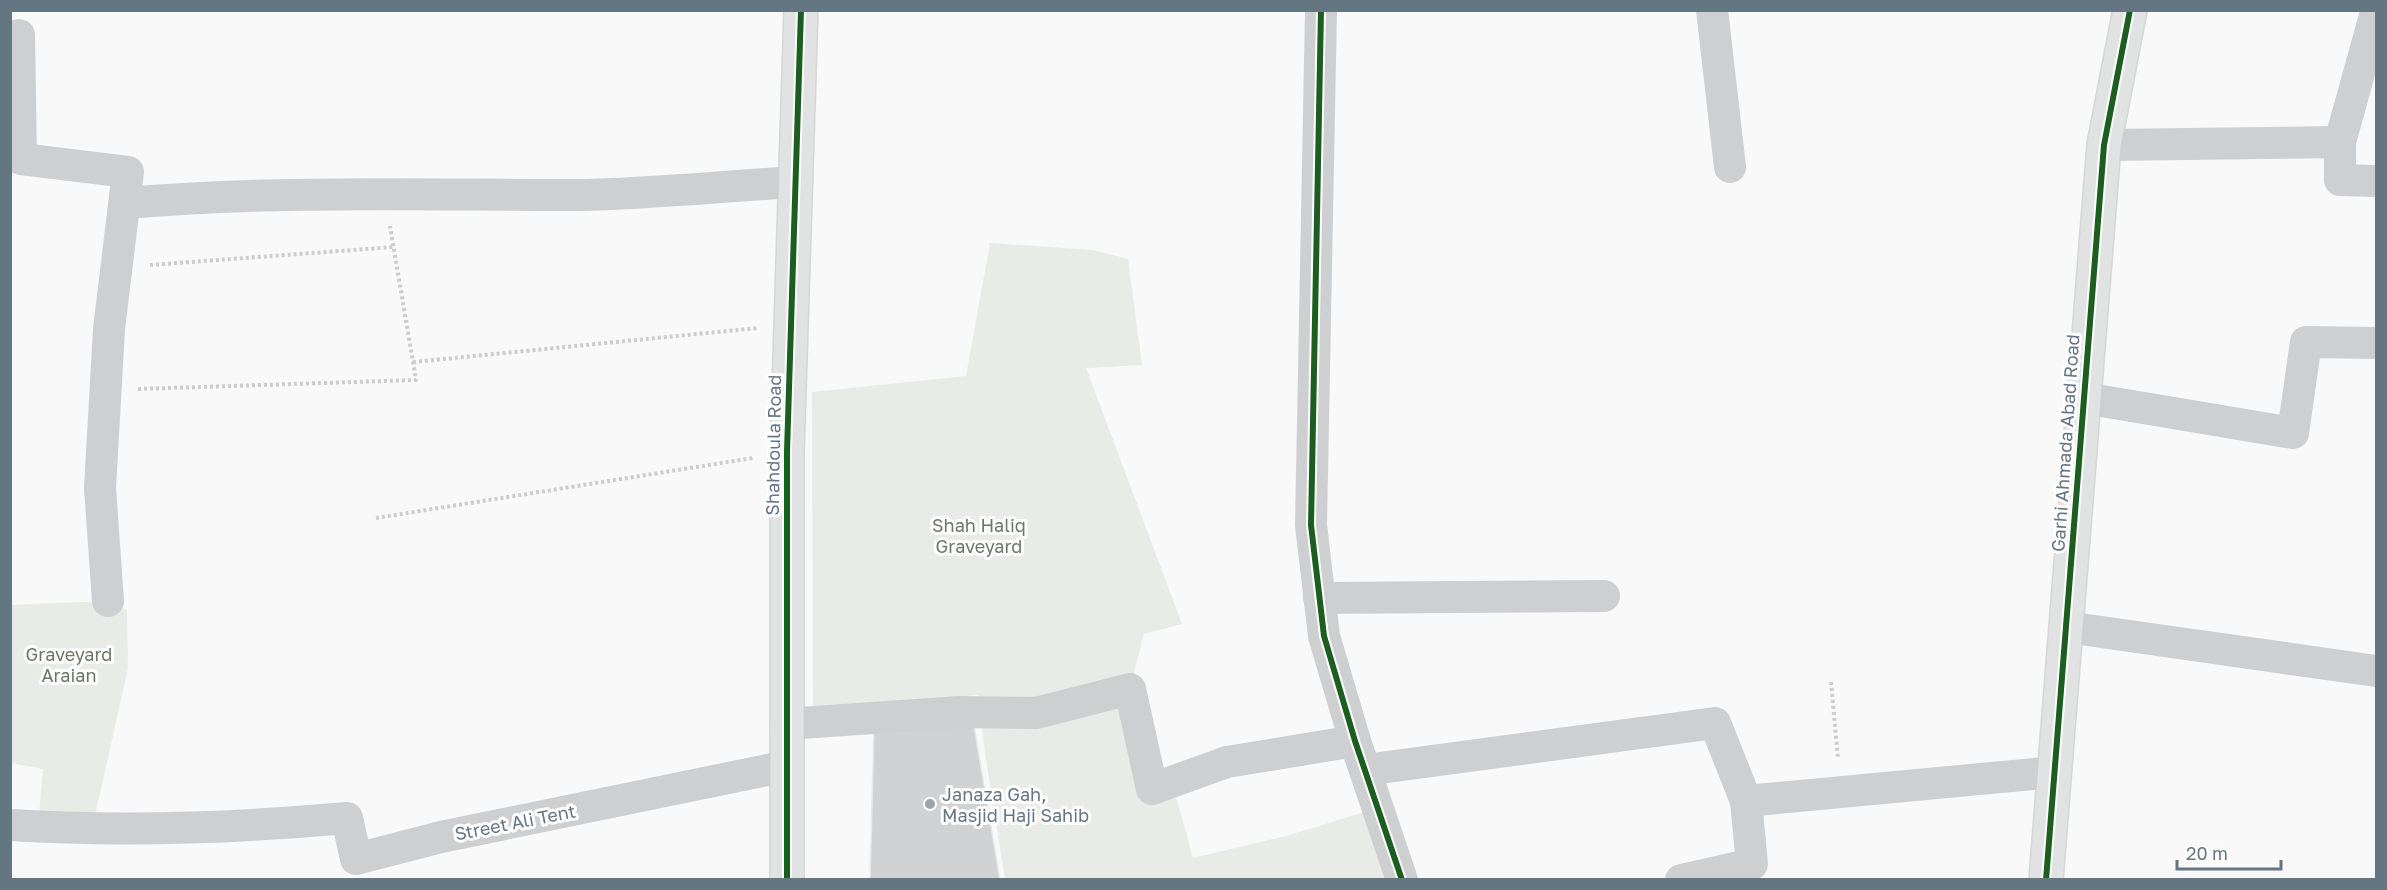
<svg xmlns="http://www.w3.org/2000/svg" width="2387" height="890" viewBox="0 0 2387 890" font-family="'Golos Text',sans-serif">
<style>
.green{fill:#e8ebe6}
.building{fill:#d0d2d3;stroke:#e8e8e8;stroke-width:1.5}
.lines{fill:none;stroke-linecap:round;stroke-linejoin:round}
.secondary-casing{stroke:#d5d6d7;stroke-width:36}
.path{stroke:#cbcccd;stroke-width:4;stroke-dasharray:3 3;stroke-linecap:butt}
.street{stroke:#cecfd0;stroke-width:32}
.secondary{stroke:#e1e2e2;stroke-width:33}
.cycleway-casing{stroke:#fff;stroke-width:10}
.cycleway{stroke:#1b5e20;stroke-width:6}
.poi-dot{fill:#99a4ac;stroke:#fff;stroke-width:2}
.labels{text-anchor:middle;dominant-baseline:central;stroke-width:6;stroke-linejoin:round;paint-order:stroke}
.street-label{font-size:18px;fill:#657683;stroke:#fff}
.park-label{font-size:18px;fill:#687a64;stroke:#fff}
.poi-label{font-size:18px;fill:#657683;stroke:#fff;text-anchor:start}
</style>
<rect width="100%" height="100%" fill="#f9f9f9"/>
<g class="green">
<polygon points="990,243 1093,250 1128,259 1142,365 1086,368 1182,624 1144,634 1130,689 1152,789 1172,782 1193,858 1286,836 1378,808 1401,879 1005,879 983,740 978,695 813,710 812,392 966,376"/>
<polygon points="108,601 127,610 128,668 92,829 38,826 43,769 11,763 10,605"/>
</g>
<polygon class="building" points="974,726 1000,880 870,880 874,728"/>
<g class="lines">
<defs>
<g id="secondary">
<polyline points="787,880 787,452 801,10"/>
<polyline points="2046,880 2104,145 2130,10"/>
</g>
</defs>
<use href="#secondary" class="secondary-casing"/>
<g class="path">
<polyline points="150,265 394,247"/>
<polyline points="413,362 758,328"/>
<polyline points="138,389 416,380 390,226"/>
<polyline points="376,518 753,458"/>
<polyline points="1831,682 1838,758"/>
</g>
<g class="street">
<polyline points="1321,10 1311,525 1324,636 1355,741 1402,880"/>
<polyline points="1712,10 1730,167"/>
<polyline points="10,37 19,35 21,159 128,172 109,329 100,488 108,601"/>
<polyline points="2340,142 2376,12"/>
<polyline points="2104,145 2340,142 2340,180 2376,181"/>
<path d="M125,203C276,190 427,195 579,195C651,194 724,186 796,182"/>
<polyline points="2084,398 2293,433 2306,342 2376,343"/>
<polyline points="1319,598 1604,596"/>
<polyline points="2066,627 2376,671"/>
<polyline points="786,724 960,712 1036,713 1130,689 1152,789 1227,762 1355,741"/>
<polyline points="1365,770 1715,723 1746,801 2055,772"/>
<path d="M10,825C123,832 235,828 347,818L356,859L441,837L787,766"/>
<polyline points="1681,880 1752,864 1746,801"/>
</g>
<use href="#secondary" class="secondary"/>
<defs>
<g id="cycleway">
<polyline points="1321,10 1311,525 1324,636 1355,741 1402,880"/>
<polyline points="787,880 787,452 801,10"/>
<polyline points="2046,880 2104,145 2130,10"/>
</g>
</defs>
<use href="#cycleway" class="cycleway-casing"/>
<use href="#cycleway" class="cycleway"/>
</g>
<circle class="poi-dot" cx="930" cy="804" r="6"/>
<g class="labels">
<g class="street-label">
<text transform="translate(2065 443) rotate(-86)">Garhi Ahmada Abad Road</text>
<text transform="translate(773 445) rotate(-89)">Shahdoula Road</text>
<text transform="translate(515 822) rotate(-11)">Street Ali Tent</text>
</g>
<g class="park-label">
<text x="979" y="525">Shah Haliq<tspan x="979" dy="21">Graveyard</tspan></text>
<text x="69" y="654">Graveyard<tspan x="69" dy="21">Araian</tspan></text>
</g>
<g class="poi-label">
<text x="942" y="794">Janaza Gah,<tspan x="942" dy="21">Masjid Haji Sahib</tspan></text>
</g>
</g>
<rect width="2387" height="890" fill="none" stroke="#657683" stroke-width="24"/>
<path d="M2177 860v9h104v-9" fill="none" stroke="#657683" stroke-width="3"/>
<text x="2186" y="860" font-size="18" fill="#657683" stroke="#ffffff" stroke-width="4.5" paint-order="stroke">20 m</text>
</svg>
